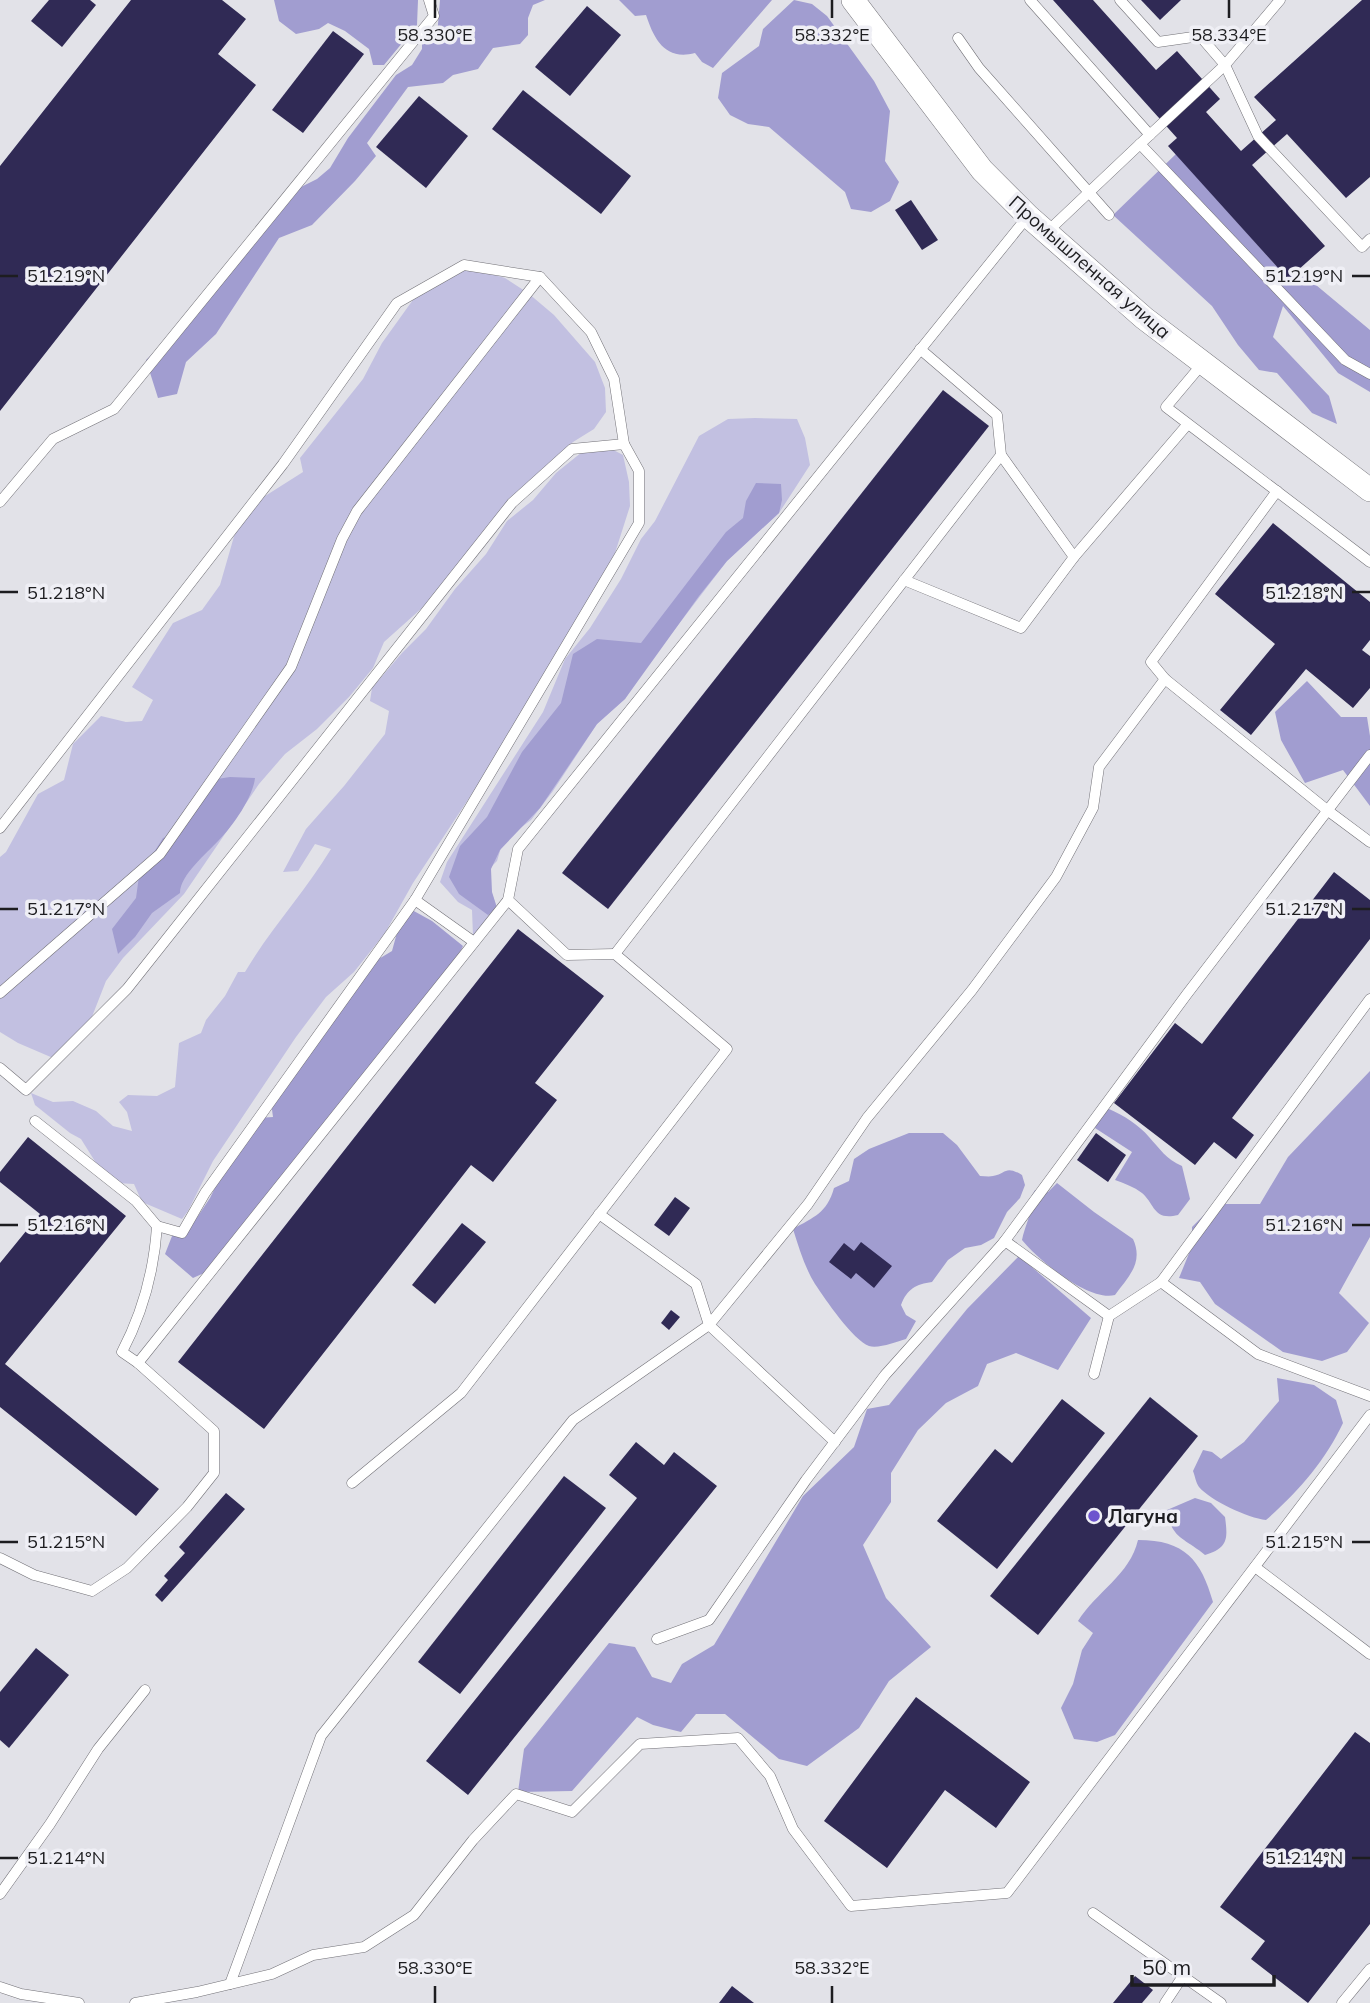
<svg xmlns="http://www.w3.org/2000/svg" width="1370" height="2003" viewBox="0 0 1370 2003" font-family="Mulish,sans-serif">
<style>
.green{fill:#c2c0e1}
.forest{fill:#a19dd0}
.building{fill:#302a55}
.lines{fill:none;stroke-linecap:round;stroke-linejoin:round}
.service-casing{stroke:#727177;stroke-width:11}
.tertiary-casing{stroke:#727177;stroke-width:24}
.service{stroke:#fff;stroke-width:10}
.tertiary{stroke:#fff;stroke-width:23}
.ticks{fill:none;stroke:#1d1d20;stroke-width:2.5}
.poi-dot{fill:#6d54ce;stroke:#efeff5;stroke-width:2.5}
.labels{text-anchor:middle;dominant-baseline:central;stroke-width:7;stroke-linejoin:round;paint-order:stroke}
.street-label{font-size:19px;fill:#1d1d20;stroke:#efeff5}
.poi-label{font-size:19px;font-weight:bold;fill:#1d1d20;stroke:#efeff5;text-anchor:start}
.ticks-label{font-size:18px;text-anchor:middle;fill:#1d1d20;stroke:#efeff5;stroke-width:7;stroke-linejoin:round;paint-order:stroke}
</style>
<rect width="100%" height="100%" fill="#e2e2e8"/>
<g class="green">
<polygon points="460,270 484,272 505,278 528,293 554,315 595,362 605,388 606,412 594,429 573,442 539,472 422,608 384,642 373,668 349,697 317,729 285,754 259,784 184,894 123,958 106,981 86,1032 53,1058 18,1043 0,1032 0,857 6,852 38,794 64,780 73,744 101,716 126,722 142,721 153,700 132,687 173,623 202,610 220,585 235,533 262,498 303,472 300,458 363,379 382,343 415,297"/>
<polygon points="755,418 797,419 805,438 810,465 779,513 727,561 646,667 625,699 597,724 553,791 531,820 503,841 497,861 485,873 497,908 473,936 472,910 458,902 440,882 447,862 543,712 565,659 590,628 621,579 641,539 655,521 699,436 728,419"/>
<path d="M604,445L623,455L629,482L630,506L615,553L569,635L512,733L413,883L385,933L354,972L326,997L296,1037L213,1161L188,1211L182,1219L142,1202L134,1184L117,1183L101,1171L81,1139L70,1133L35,1105L31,1093L53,1102L73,1101L96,1111L113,1126L132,1131L127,1112L119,1102L128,1095L157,1096L175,1087L179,1043L201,1033L206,1020L225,996L238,972H245C271,928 305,892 331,849L315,844L298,871L283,872L306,829L344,786L385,734L389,711L370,701L372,688L402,653L426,629L455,589L486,554L507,521L533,500L556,473L582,452Z"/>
</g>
<g class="forest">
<polygon points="274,0 418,0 417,25 384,65 373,65 369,49 345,31 328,23 319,29 296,34 279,21"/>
<polygon points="440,0 545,0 533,5 528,18 528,35 520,44 493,48 478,69 453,75 443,83 408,87 367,143 376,156 355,181 312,225 279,238 216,334 186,362 177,394 158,398 146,360 183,324 293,191 317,179 330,168 348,138 396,75 412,65 422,49 422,38 437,36"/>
<path d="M619,0H772L713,68L702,62L695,53C665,61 654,39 646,15L635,16Z"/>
<polygon points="794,0 812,4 827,16 874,81 890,111 885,161 899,182 890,201 871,212 851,209 845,192 769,127 748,124 730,115 718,98 722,73 759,46 763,29"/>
<polygon points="1176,154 1288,279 1298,270 1370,330 1370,392 1338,373 1283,306 1273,337 1329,396 1337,424 1312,413 1277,373 1259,370 1238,345 1212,306 1113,215"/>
<polygon points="756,483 781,484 782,500 779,513 727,561 699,596 625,699 597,724 540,808 500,850 491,869 492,892 497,908 488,915 459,894 449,877 460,846 487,817 522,752 561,703 573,654 597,639 641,643 726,532 743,518 746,501"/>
<polygon points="1307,681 1341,717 1367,717 1370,736 1370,806 1343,770 1305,783 1281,740 1275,712"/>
<path d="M230,777L255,778C253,797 233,826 219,840C207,853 180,875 180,893L152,913L135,937L118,954L112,929L136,898L139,876L163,838L182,831L186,816L217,779Z"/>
<polygon points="412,910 432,921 463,946 454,965 233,1240 204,1273 193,1278 165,1254 174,1231 194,1222 210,1198 230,1157 257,1118 273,1117 270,1095 372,963 392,951 398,929"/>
<polygon points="1370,1071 1370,1237 1339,1293 1369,1323 1347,1352 1322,1361 1283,1352 1215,1304 1200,1282 1179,1278 1192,1246 1192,1227 1215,1204 1260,1204 1288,1157"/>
<path d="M1109,1109C1123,1115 1139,1125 1149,1137C1160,1149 1166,1159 1182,1166L1190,1199L1178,1215C1153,1221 1155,1204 1142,1193C1134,1187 1124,1183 1115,1180L1132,1152L1095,1128L1098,1114Z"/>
<path d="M909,1133H943L957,1145L980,1176C984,1176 989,1177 993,1176C1007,1173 1005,1165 1022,1175L1025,1185L1020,1198L1007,1212L994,1238L981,1245L965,1248L948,1260L932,1282C916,1284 907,1289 901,1305L906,1315L916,1321L906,1339C896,1342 878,1349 869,1346C853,1340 825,1299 815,1284C805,1268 799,1248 793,1229C814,1217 827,1213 834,1188L849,1181L854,1159L869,1149Z"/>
<path d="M1057,1183L1094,1212L1133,1239C1144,1263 1128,1277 1115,1295C1089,1302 1038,1260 1022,1240C1025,1225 1033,1213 1031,1197L1035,1190L1048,1192Z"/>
<polygon points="1019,1256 1091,1318 1058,1370 1016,1353 987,1364 978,1386 946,1403 918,1430 891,1473 891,1502 863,1545 886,1598 931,1647 889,1681 859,1728 807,1766 779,1759 725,1714 696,1714 681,1732 653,1725 637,1717 572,1791 518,1792 524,1749 609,1643 635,1647 652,1677 671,1683 682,1664 714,1645 803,1496 854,1447 867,1409 889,1405 967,1309"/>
<path d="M1277,1378L1314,1385L1336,1400L1343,1423C1326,1460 1297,1493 1266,1520C1248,1518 1211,1501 1199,1487C1196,1483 1195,1476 1193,1471L1203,1450L1212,1452L1221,1459L1244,1442L1279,1401Z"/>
<path d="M1195,1498L1211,1503L1225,1517C1228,1539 1228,1548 1205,1555C1185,1538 1171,1539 1167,1510Z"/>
<path d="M1138,1540C1185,1540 1201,1560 1213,1602L1115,1735L1097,1742L1074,1739L1061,1708L1073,1684L1082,1650L1093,1633L1078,1621C1096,1592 1130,1575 1138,1540Z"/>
</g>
<g class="building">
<polygon points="49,0 90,0 96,5 62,47 31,21"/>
<polygon points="131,0 222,0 246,19 218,54 256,85 0,411 0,166"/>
<polygon points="1053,0 1093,0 1156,70 1177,51 1220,99 1206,112 1241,151 1276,120 1254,97 1362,0 1370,0 1370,177 1346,198 1287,134 1252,165 1325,246 1288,279 1168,146 1177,138"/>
<polygon points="1141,0 1181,0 1160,20"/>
<polygon points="587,6 621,35 570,96 535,67"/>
<polygon points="333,31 364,54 303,133 272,110"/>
<polygon points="523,90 631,176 601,214 492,129"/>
<polygon points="419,96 468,136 426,188 376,147"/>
<polygon points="911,200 938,240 922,250 895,210"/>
<polygon points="943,390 989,426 608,909 562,873"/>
<polygon points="1273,523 1370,602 1370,640 1362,650 1370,656 1370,688 1353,708 1306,669 1251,735 1220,710 1275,644 1215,594"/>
<polygon points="1334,872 1370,900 1370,939 1232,1118 1254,1135 1236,1159 1214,1142 1195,1165 1114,1103 1175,1023 1202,1044"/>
<polygon points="518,929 604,996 535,1083 557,1100 493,1182 471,1165 264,1429 178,1362"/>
<polygon points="1096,1133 1126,1155 1108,1182 1077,1160"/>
<polygon points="28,1137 126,1216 5,1364 159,1489 136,1516 0,1407 0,1263 40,1214 0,1182 0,1172"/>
<polygon points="675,1197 690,1208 669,1236 654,1225"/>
<polygon points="462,1223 486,1242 435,1304 412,1285"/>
<polygon points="861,1242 892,1266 874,1288 856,1273 851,1279 829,1262 844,1243 854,1251"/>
<polygon points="671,1310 680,1317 669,1330 661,1323"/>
<polygon points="1150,1397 1198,1436 1038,1635 990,1596"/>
<polygon points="1062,1399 1105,1433 997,1569 937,1521 995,1449 1012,1463"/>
<polygon points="636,1442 664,1465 674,1452 717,1486 468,1795 426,1761 637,1498 609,1475"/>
<polygon points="564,1476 606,1508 460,1694 418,1662"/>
<polygon points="226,1493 245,1509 162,1602 155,1595 168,1580 164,1576 185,1553 179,1547"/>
<polygon points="36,1648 69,1675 9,1748 0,1740 0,1692"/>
<polygon points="916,1697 1030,1782 996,1828 945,1790 887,1868 824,1821"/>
<polygon points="1355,1732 1370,1743 1370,1924 1308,2003 1251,1959 1265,1941 1220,1907"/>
<polygon points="1135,1976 1153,1990 1142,2003 1113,2003"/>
<polygon points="732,1986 754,2003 719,2003"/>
</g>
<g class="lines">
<defs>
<g id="service">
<polyline points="1030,0 1150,135"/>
<polyline points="1120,0 1158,42 1200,36 1225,65 1140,144"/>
<polyline points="1280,0 1225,65 1258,136 1362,247 1370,239"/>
<polyline points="958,38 979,68 1109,215"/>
<polyline points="1047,232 1140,144 1345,360 1370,374"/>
<polyline points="920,349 997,415 1001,455 1074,557"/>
<polyline points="1203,363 1166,407 1370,562"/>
<polyline points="1277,491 1151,662 1165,679 1327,810 1370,842"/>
<polyline points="0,502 53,439 114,409 434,16 429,0"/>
<polyline points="904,580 1021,628 1074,557 1187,425"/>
<polyline points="0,828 283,464 397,303 464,265 540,277 591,332 614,379 624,444"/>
<polyline points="615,954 1001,455"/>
<polyline points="0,993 160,854 291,667 342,539 357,511 540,277"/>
<polyline points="0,1068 26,1090 127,989 512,503 572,449 624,444 639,471 639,523 415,900 474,942"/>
<polyline points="157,1226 182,1233 205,1193 415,900"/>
<polyline points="1001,1246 1187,994 1370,755"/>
<polyline points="1161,1282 1370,999"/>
<polyline points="138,1363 508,900"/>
<polyline points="1094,1374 1109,1316 1161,1282 1258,1354 1370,1396"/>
<polyline points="835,1442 709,1325 808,1204 867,1118 972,990 1056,877 1093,808 1099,767 1165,679"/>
<polyline points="352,1483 461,1393 727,1049 615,954 567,955 508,900 518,849 1028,216"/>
<path d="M0,1558L34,1575L92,1591L127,1568L187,1507L214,1473V1431L138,1363L122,1352C143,1312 154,1272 157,1226L136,1201L35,1121"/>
<polyline points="1255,1567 1370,1654"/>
<polyline points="657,1639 709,1620 806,1480 885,1375 1005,1241 1109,1316"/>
<polyline points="0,1894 50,1824 98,1749 145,1690"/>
<polyline points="1093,1913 1221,2003"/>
<polyline points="230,1984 321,1736 573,1420 709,1325 696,1284 599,1214"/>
<polyline points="0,1987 21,1994 79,2003"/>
<polyline points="135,2003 197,1992 272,1974 313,1955 364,1947 414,1915 473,1840 516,1794 572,1812 640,1744 738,1738 770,1776 793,1829 851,1906 1007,1893 1370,1415"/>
<polyline points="1165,2003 1183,1976"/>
<polyline points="1342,2003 1370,1969"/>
</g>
<polyline id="tertiary" points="853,0 982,170 1028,216 1144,318 1370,490"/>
</defs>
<use href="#service" class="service-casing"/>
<use href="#tertiary" class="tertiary-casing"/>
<use href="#service" class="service"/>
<use href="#tertiary" class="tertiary"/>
</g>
<path class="ticks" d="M435,0V18M832,0V18M1229,0V18M0,276H18M1352,276H1370M0,592H18M1352,592H1370M0,909H18M1352,909H1370M0,1225H18M1352,1225H1370M0,1542H18M1352,1542H1370M0,1858H18M1352,1858H1370M435,1986V2003M832,1986V2003"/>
<circle class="poi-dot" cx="1094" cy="1516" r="7"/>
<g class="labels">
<g class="street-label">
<text transform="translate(1090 267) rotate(41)">Промышленная улица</text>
</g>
<g class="poi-label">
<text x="1108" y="1516">Лагуна</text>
</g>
</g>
<g class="ticks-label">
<text x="435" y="41">58.330°E</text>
<text x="832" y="41">58.332°E</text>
<text x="1229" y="41">58.334°E</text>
<text x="66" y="282">51.219°N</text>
<text x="1304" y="282">51.219°N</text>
<text x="66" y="599">51.218°N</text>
<text x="1304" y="599">51.218°N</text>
<text x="66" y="915">51.217°N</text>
<text x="1304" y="915">51.217°N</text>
<text x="66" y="1231">51.216°N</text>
<text x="1304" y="1231">51.216°N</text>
<text x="66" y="1548">51.215°N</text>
<text x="1304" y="1548">51.215°N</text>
<text x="66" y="1864">51.214°N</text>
<text x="1304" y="1864">51.214°N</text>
<text x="435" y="1974">58.330°E</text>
<text x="832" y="1974">58.332°E</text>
</g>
<path d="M1132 1975v10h142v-10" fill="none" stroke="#1d1d20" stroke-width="3.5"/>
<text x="1142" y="1975" font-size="21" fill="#1d1d20" stroke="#efeff5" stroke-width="5" paint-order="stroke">50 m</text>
</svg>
